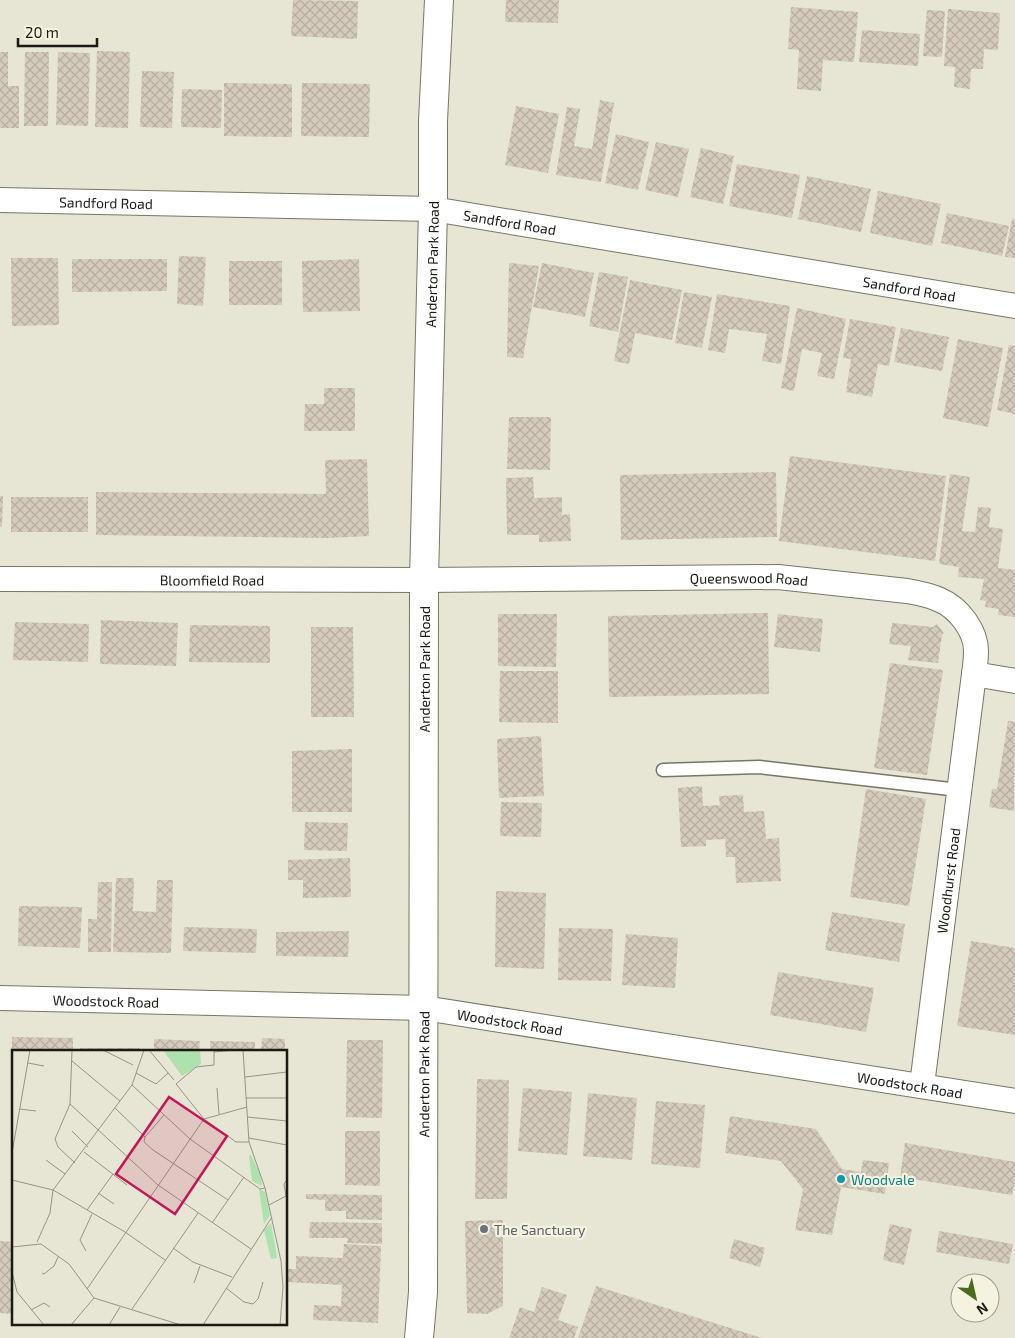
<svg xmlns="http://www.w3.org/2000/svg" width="1015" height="1338" viewBox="0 0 1015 1338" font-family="'Exo 2',sans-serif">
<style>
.building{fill:url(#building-cross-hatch)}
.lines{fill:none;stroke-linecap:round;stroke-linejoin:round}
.service-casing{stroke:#797666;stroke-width:15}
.minor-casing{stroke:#797666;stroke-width:26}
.tertiary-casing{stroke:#797666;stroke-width:30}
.service{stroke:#fff;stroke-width:12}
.minor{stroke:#fff;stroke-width:24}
.tertiary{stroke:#fff;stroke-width:28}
.culture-dot{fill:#0f9aa8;stroke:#f5f2e0;stroke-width:2}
.worship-dot{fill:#6b7280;stroke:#f5f2e0;stroke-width:2}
.labels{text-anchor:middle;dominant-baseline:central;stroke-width:4.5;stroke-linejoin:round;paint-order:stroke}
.street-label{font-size:14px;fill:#1b1a14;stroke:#f5f2e0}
.culture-label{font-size:14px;fill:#0d838f;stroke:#f5f2e0;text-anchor:start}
.worship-label{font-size:14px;fill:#5b616d;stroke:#f5f2e0;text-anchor:start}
.inset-road{fill:none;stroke:#959487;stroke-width:1}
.view{fill:#c2185b;fill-opacity:0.15;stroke:#c2185b;stroke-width:2.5}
.inset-edge{fill:none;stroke:#1b1a14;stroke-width:2.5}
</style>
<defs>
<pattern id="building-cross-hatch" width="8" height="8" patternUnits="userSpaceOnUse" patternTransform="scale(1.25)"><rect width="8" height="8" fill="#d5cbbc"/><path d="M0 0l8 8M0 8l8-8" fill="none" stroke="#b6aea1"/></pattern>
</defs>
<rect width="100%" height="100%" fill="#e7e5d3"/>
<g class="building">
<polygon points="293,0 358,1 357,39 291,36"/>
<polygon points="506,0 559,0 558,23 505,22"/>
<polygon points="791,7 858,12 854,62 823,60 821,91 797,89 799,50 788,49"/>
<polygon points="948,9 1000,13 998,50 984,49 983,69 971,69 970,89 954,87 955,67 944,66"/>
<polygon points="927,10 945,11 942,57 923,56"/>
<polygon points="862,30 920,34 918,66 859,62"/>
<polygon points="97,51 130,52 128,128 95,127"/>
<polygon points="0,52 8,52 8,86 19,86 19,128 0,128"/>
<polygon points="25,52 49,52 48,126 24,126"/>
<polygon points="58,52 90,53 88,126 56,125"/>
<polygon points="142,71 174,72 172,128 140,127"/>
<polygon points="224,83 292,84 292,137 224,136"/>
<polygon points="302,83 370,84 369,137 301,136"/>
<polygon points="182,89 222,90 221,128 181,127"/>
<polygon points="600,100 614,103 601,182 556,175 567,107 580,109 574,146 592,149"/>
<polygon points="516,106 559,114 548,173 505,165"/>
<polygon points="616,134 649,142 638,190 605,183"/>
<polygon points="656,142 689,149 678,197 645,190"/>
<polygon points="701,148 734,156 723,204 690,197"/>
<polygon points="737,164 800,175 792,218 729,206"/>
<polygon points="807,176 871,189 861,232 798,219"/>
<polygon points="878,191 941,204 932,246 870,233"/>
<polygon points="947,213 1009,226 1002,256 941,243"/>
<polygon points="1012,219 1015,219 1015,258 1005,257"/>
<polygon points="179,256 206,257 203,306 177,304"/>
<polygon points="11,258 58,258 59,325 12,326"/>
<polygon points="72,259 167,259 167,291 72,292"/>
<polygon points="359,259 360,311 303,312 302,261"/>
<rect x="229" y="261" width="53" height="44"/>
<polygon points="509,263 539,266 523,358 507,357"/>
<polygon points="542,263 594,273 585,317 533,307"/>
<polygon points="599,272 628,277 618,332 589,326"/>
<polygon points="630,280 682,290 672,340 635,333 629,364 614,361"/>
<polygon points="684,292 712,297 702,348 675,343"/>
<polygon points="717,294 790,306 781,364 762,361 767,334 729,329 725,353 708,350"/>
<polygon points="797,308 846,319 834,379 817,376 822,353 802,349 794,391 781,388"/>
<polygon points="850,319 896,327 889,366 878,364 872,397 846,392 851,359 843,358"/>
<polygon points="901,328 949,337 942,371 894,362"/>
<polygon points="958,339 1003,348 988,427 943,418"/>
<polygon points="1009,345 1015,346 1015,414 997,410"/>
<polygon points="324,388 355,388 355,431 304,431 305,404 324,404"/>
<polygon points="509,417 551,417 550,470 507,469"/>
<polygon points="790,456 946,476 935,561 779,541"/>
<polygon points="367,459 369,536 327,538 96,535 96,492 326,494 325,460"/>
<polygon points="776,472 777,537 621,540 620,475"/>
<polygon points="950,474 970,477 962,531 975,532 978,507 991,508 989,527 1003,529 998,568 1015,570 1015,617 998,615 999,609 985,607 986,601 980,600 984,579 958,577 959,567 939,564"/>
<polygon points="533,477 534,498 562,497 562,515 570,514 571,541 539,542 539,535 507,535 506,478"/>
<polygon points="0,496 3,496 2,527 0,527"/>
<rect x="11" y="497" width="77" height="35"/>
<polygon points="768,613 769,694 609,697 608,616"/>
<polygon points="498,614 557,614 556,667 498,666"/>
<polygon points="778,614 823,619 820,652 774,647"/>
<polygon points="101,620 178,623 176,666 100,664"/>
<polygon points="15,622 89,624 88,662 13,660"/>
<polygon points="892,623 933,627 937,624 944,633 942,635 938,663 908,660 911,646 889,644"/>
<polygon points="190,625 270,626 270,663 189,662"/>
<polygon points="311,627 353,627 354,717 311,717"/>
<polygon points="890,663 943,670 927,775 874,768"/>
<polygon points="500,671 558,671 558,723 499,722"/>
<polygon points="1008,721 1015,722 1014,811 989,807 992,789 997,789"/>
<polygon points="541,736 544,796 499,798 497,739"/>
<polygon points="352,749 352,812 292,812 292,751"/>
<polygon points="702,786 703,806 720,805 719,796 743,795 744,812 764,811 766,839 779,838 781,881 736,883 735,857 726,857 725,839 706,840 706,846 681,847 678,788"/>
<polygon points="866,789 926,799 909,906 850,897"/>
<polygon points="501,802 542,803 541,837 500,836"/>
<polygon points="305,822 348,823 347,851 304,850"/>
<polygon points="350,858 351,897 303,898 303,880 288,880 288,860"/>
<polygon points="116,878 134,878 133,911 156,912 157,880 173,880 171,953 113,952"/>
<polygon points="98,882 112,882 111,952 88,952 88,919 97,919"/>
<polygon points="496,891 546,893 544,969 495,967"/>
<polygon points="19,906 82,907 80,948 18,946"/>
<polygon points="832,912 905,924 899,962 825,950"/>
<polygon points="184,927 257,929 256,953 183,951"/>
<polygon points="559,928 613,929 611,981 558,980"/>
<polygon points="349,931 348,957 276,956 276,932"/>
<polygon points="626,934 678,938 675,988 622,985"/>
<polygon points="971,941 1015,948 1015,1035 957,1026"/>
<polygon points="778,972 874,988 866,1032 770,1015"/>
<polygon points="12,1037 73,1038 73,1052 14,1052 14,1095 11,1095"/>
<polygon points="262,1038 285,1039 285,1052 261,1052"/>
<polygon points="154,1039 200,1041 199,1052 154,1052"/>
<polygon points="347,1040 383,1040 382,1118 346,1117"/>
<polygon points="210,1041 255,1042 255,1052 210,1052"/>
<rect x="80" y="1048" width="59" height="4"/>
<polygon points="477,1079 509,1080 507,1199 475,1199"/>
<polygon points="523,1088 572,1092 567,1155 518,1151"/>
<polygon points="588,1093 637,1098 632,1160 583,1156"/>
<polygon points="656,1101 705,1105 700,1168 651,1164"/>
<polygon points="730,1116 816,1129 842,1169 861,1172 863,1160 889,1163 885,1194 841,1187 832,1235 795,1230 803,1189 781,1161 725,1153"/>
<polygon points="345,1131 380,1131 380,1186 345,1185"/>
<polygon points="905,1143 1015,1162 1015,1181 1012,1195 900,1177"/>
<polygon points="306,1194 382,1195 382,1220 346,1219 346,1211 325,1211 325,1200 306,1199"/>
<polygon points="503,1220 503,1306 487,1314 467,1313 465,1221"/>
<polygon points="310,1222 382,1223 382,1244 347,1243 348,1238 309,1238"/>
<polygon points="890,1224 912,1229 904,1265 883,1260"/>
<polygon points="939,1231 1013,1244 1009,1264 936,1252"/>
<polygon points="734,1239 765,1248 760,1267 729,1258"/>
<polygon points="0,1241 14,1242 14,1314 0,1313"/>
<polygon points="344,1244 381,1246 378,1323 313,1320 314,1305 341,1306 342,1285 286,1282 287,1269 296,1269 296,1256 343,1258"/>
<polygon points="596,1286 762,1338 578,1338"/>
<polygon points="542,1287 567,1295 558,1320 578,1327 574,1338 509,1338 520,1307 534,1312"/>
</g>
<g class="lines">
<defs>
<polyline id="service" points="663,770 759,767 959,790"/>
<g id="minor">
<path id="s1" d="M0,200L433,209L1015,306"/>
<path id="s2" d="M0,579L424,580L778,577L907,591C919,593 930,595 940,600C959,608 976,631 976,651C976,659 975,667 974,674L1015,681"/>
<path id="s3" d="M0,998L424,1008L1015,1101"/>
<path id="s4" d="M922,1085L974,674"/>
</g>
<g id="tertiary">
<path id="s5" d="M419,1338L423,1292L424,580L433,209V121L439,0"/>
</g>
</defs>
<use href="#service" class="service-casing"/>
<use href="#minor" class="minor-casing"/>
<use href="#tertiary" class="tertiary-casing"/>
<use href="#service" class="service"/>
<use href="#minor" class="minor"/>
<use href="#tertiary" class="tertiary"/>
</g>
<circle class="culture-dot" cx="841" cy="1179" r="5"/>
<circle class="worship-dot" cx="484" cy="1229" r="5"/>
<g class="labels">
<g class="street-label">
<text stroke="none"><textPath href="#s1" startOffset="106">Sandford Road</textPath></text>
<text stroke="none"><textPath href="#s1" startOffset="511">Sandford Road</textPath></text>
<text stroke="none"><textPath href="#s5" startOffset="1074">Anderton Park Road</textPath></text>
<text stroke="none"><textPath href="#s1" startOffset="916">Sandford Road</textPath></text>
<text stroke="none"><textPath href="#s2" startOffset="212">Bloomfield Road</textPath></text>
<text stroke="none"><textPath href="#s2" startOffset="749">Queenswood Road</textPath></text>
<text stroke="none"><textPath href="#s5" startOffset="669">Anderton Park Road</textPath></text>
<text stroke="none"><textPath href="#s4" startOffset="206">Woodhurst Road</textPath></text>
<text stroke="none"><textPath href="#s3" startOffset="106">Woodstock Road</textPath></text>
<text stroke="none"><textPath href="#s3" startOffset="511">Woodstock Road</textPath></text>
<text stroke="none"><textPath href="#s5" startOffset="264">Anderton Park Road</textPath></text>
<text stroke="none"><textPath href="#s3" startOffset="916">Woodstock Road</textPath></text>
</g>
<g class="culture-label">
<text x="851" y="1179">Woodvale</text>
</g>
<g class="worship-label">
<text x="494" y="1229">The Sanctuary</text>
</g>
</g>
<g transform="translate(12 1050)">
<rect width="275" height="275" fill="#e7e5d3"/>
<path d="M151,0H188L189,14L170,26ZM239,105L248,124L250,136L240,131L237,106ZM247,139L253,142L258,165L252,174ZM259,173L265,208L259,209L252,180Z" fill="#ade1ad"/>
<path class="inset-road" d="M60,0L58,54L43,89L46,97L63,113M91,0L121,15M137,0L162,30M202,0V15L184,17L164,34L192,69L224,92H237M231,0L237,92L253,138L269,211L271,237L268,275M202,2L222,0M60,11L108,51M16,13L32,16M124,23L144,34L156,23M233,27L275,22M120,35L178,89L248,139L253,138M205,38L207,64M234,48H275M58,54L146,135L239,199M103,58L133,87L132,92L141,100L216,150M8,59L24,61M235,67L275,71M60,81L76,97M133,87L152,65M237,88L275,95M72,102L115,135M0,103L18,0M34,110L53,124M0,130L41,140L113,182L153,210M86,143L102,154M257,155L274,146L272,134L274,131M75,160L101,124M200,173L232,127M25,192L38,163L41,140L120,35L132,0M0,197L29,194L57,214L82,248L169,275M161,198L181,212L220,227M74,201L68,190L80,164M0,222L5,242L32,275M30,223L32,224L42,216L46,207M182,233L188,216M214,238L232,252L241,254L246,249L251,232M75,239L192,69L235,57M120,259L186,163M19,260L32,253L38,257M59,275L82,248M97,275L108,257M191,275L260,167"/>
<path class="view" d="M157,47L215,86L163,164L104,124Z"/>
<rect width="275" height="275" class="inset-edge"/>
</g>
<g transform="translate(975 1298) rotate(146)"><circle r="24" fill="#f5f2e0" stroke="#9e9c8e"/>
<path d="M0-4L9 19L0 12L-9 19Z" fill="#496a20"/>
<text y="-8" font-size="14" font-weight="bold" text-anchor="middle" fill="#1b1a14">N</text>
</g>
<path d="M18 38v8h79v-8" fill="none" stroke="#1b1a14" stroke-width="2.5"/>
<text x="25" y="38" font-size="15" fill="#1b1a14" stroke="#f5f2e0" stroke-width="4" paint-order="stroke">20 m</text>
</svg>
